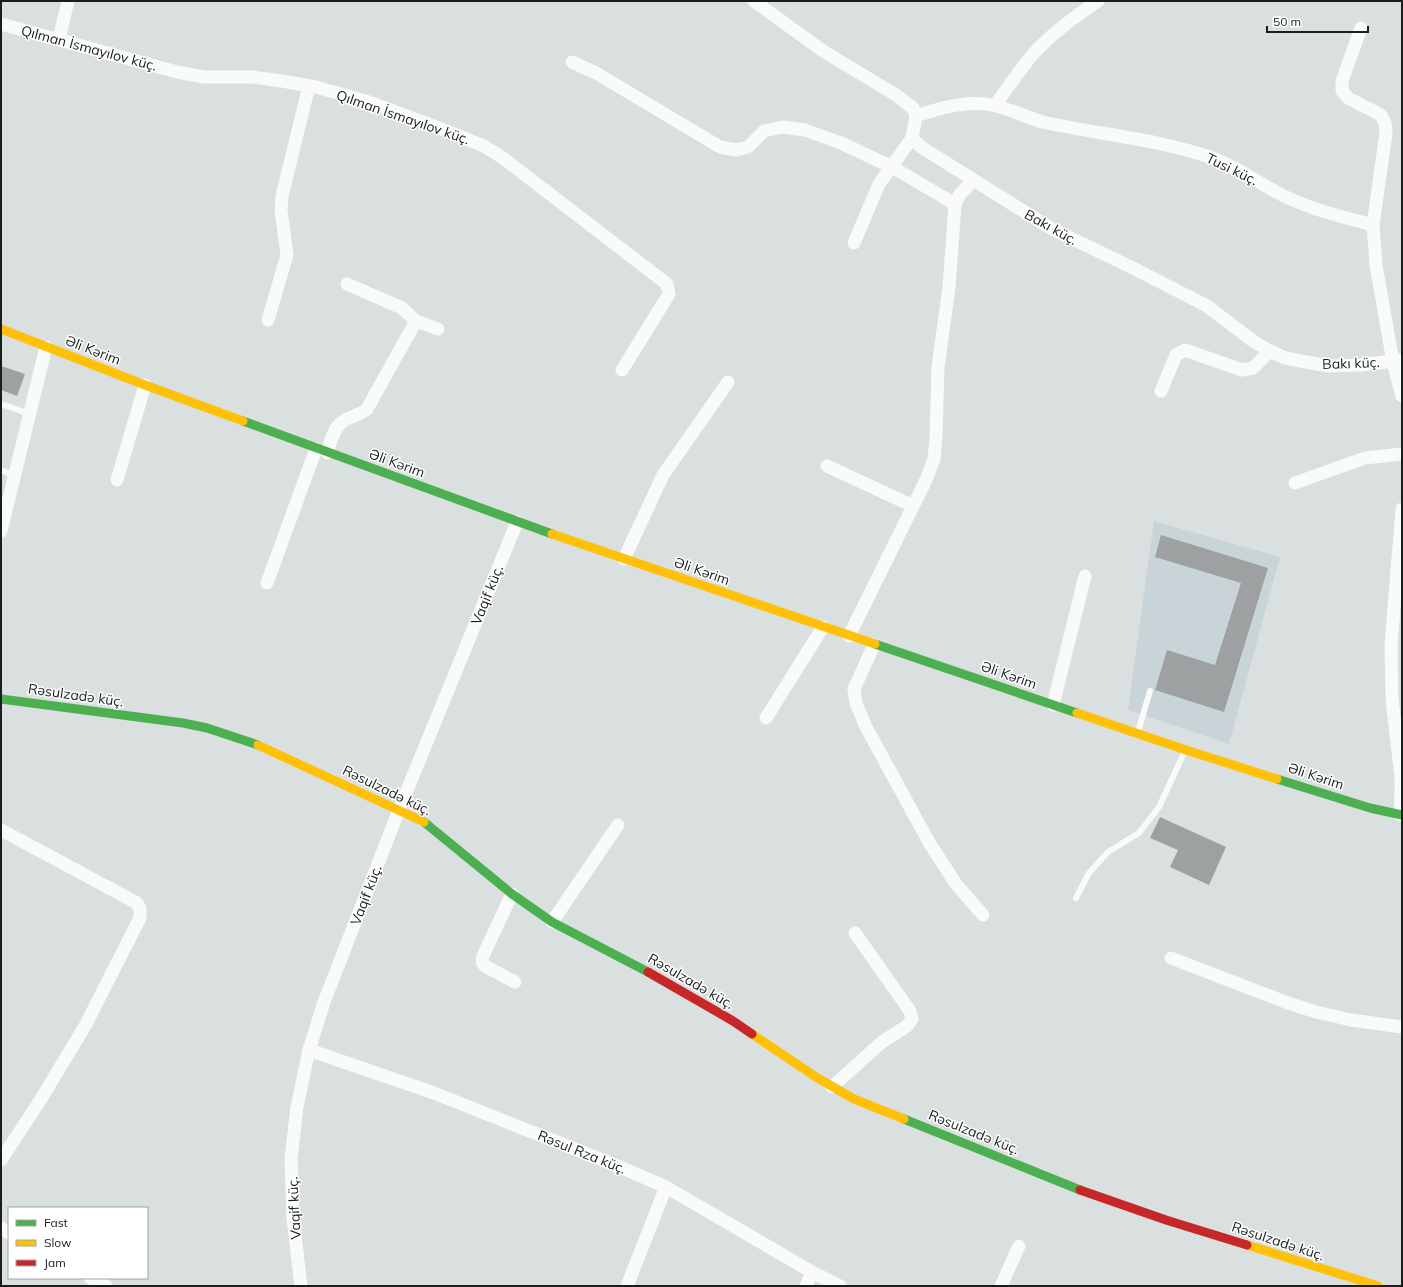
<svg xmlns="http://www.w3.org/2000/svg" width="1403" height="1287" viewBox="0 0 1403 1287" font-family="Mulish,sans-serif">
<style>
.built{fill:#c9d4d8}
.building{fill:#9da1a1}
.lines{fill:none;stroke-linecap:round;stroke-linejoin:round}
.lane{stroke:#f9fafa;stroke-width:6}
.street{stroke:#f9fafa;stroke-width:13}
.fast{stroke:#4caf50;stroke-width:9}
.slow{stroke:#ffc107;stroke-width:9}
.jam{stroke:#c62828;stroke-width:9}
.labels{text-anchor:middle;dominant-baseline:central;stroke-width:3;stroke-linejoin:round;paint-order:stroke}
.street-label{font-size:14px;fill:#191d1e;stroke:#fff}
</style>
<rect width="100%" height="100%" fill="#dadfe0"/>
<polygon class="built" points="1154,521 1280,557 1229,744 1128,710"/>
<g class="building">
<polygon points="1,366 25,374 17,396 1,390"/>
<polygon points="1161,535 1268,568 1224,712 1155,690 1167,650 1215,665 1241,583 1155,557"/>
<polygon points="1160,817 1226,847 1209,885 1170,867 1178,850 1150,838"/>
</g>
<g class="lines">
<g class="lane">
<polyline points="1,404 30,414"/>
<polyline points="1,470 15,476"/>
<polyline points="1138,732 1150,691"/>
<polyline points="1076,898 1089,873 1108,852 1139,833 1159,807 1185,751"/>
</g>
<g class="street">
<polyline points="754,1 823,51 896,95 913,108 916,116 912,138 921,147 1052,229 1133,268 1207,306 1253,341 1270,351 1285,358 1328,366 1360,365 1402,360"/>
<polyline points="1,24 177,72 204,77 252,77 282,81 316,87 369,102 439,128 484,146 503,158 667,284 669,294 622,370"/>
<polyline points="1361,28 1342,81 1342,91 1348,98 1381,115 1385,123 1386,133 1373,225"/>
<polyline points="59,39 68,1"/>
<polyline points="572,62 596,73 720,147 736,150 748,147 764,131 783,127 805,130 841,143 892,167 955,204"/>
<path d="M995,105C1008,88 1020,69 1034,53C1053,32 1075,17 1098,1"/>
<path d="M916,116C940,108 970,99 996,106C1013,110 1029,119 1047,123C1103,135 1165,140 1218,160C1240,169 1263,186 1284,196C1313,210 1343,217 1373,225L1376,265L1393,362L1402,396"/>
<polyline points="854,243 879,184 912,138"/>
<polyline points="347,284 402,308 416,321 438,329"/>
<polyline points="268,320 287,255 281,210 282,196 309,86"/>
<polyline points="1161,391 1176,355 1185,350 1242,370 1253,368 1270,351"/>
<path d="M327,453C330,443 333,430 341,423C347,417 359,416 367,409L416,321"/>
<polyline points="827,466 913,506"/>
<polyline points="117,480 145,385"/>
<polyline points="1295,483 1365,458 1402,454"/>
<polyline points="1,531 46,347"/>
<polyline points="624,559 663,475 728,382"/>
<polyline points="267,583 316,449"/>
<polyline points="849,636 926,480 934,459 936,437 938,367 949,287 955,204 960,194 974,180"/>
<polyline points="874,645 854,689 856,703 866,727 930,844 956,884 983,915"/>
<polyline points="1053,705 1085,576"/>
<polyline points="766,718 823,627"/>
<polyline points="1400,815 1401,794 1401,778 1392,699 1391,645 1402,509"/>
<polyline points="1,830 137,903 140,909 140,918 85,1026 41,1099 1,1160"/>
<polyline points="512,894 483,956 482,962 485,966 515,982"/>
<polyline points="552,922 618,825"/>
<polyline points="1171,958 1288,1003 1316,1012 1351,1020 1402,1027"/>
<polyline points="309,1050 434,1093 620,1167 666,1187 812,1272 840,1286"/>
<polyline points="832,1087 882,1042 907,1026 912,1019 910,1011 855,933"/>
<polyline points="1,1228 9,1233"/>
<polyline points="90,1278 106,1286"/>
<polyline points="301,1286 293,1218 291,1158 297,1107 309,1050 324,1002 399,810 517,522"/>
<polyline points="627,1286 666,1187"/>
<polyline points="806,1286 812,1272"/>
<polyline points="1001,1286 1019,1246"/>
</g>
<g class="fast">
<polyline points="243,421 552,534"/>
<polyline points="875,644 1077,713"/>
<polyline points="1,699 183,723 207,728 258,745"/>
<polyline points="1277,779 1370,808 1402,815"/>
<polyline points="424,822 512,894 552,922 648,972"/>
<polyline points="904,1119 1080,1190"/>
</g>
<g class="slow">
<polyline points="1,329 145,385 243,421"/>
<polyline points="552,534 875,644"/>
<polyline points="1077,713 1186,750 1277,779"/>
<polyline points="258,745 424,822"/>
<polyline points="752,1034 816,1077 854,1099 904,1119"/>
<polyline points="1247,1245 1378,1286"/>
</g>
<g class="jam">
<polyline points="648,972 733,1021 752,1034"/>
<polyline points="1080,1190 1166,1220 1247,1245"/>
</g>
</g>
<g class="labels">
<g class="street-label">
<text transform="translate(89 48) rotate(15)">Qılman İsmayılov küç.</text>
<text transform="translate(403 117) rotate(19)">Qılman İsmayılov küç.</text>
<text transform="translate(1232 169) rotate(26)">Tusi küç.</text>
<text transform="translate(1051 227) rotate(29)">Bakı küç.</text>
<text transform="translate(93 350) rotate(21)">Əli Kərim</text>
<text transform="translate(1351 363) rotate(-2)">Bakı küç.</text>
<text transform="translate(397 463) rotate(20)">Əli Kərim</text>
<text transform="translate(702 571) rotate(19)">Əli Kərim</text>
<text transform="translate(487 595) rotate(-68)">Vaqif küç.</text>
<text transform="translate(1009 675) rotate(19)">Əli Kərim</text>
<text transform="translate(76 695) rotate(8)">Rəsulzadə küç.</text>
<text transform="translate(1316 776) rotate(18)">Əli Kərim</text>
<text transform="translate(387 790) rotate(26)">Rəsulzadə küç.</text>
<text transform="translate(366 895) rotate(-69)">Vaqif küç.</text>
<text transform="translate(691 981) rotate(30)">Rəsulzadə küç.</text>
<text transform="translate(974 1132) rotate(22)">Rəsulzadə küç.</text>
<text transform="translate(582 1152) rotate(22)">Rəsul Rza küç.</text>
<text transform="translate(294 1208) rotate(-93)">Vaqif küç.</text>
<text transform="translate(1278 1241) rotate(18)">Rəsulzadə küç.</text>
</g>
</g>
<rect width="1403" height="1287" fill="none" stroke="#191d1e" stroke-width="4"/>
<rect x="8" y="1207" width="140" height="72" fill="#ffffff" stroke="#a3a5a5"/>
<rect x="16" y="1220" width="20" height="6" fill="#4caf50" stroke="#a3a5a5"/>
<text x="44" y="1227" font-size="12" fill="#191d1e">Fast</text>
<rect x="16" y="1240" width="20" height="6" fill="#ffc107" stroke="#a3a5a5"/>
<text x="44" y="1247" font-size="12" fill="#191d1e">Slow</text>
<rect x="16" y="1260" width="20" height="6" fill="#c62828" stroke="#a3a5a5"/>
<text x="44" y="1267" font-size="12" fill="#191d1e">Jam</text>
<path d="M1267 26v6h101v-6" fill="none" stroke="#191d1e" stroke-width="2"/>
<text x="1273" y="26" font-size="12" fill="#191d1e" stroke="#ffffff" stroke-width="3" paint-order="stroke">50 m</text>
</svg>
